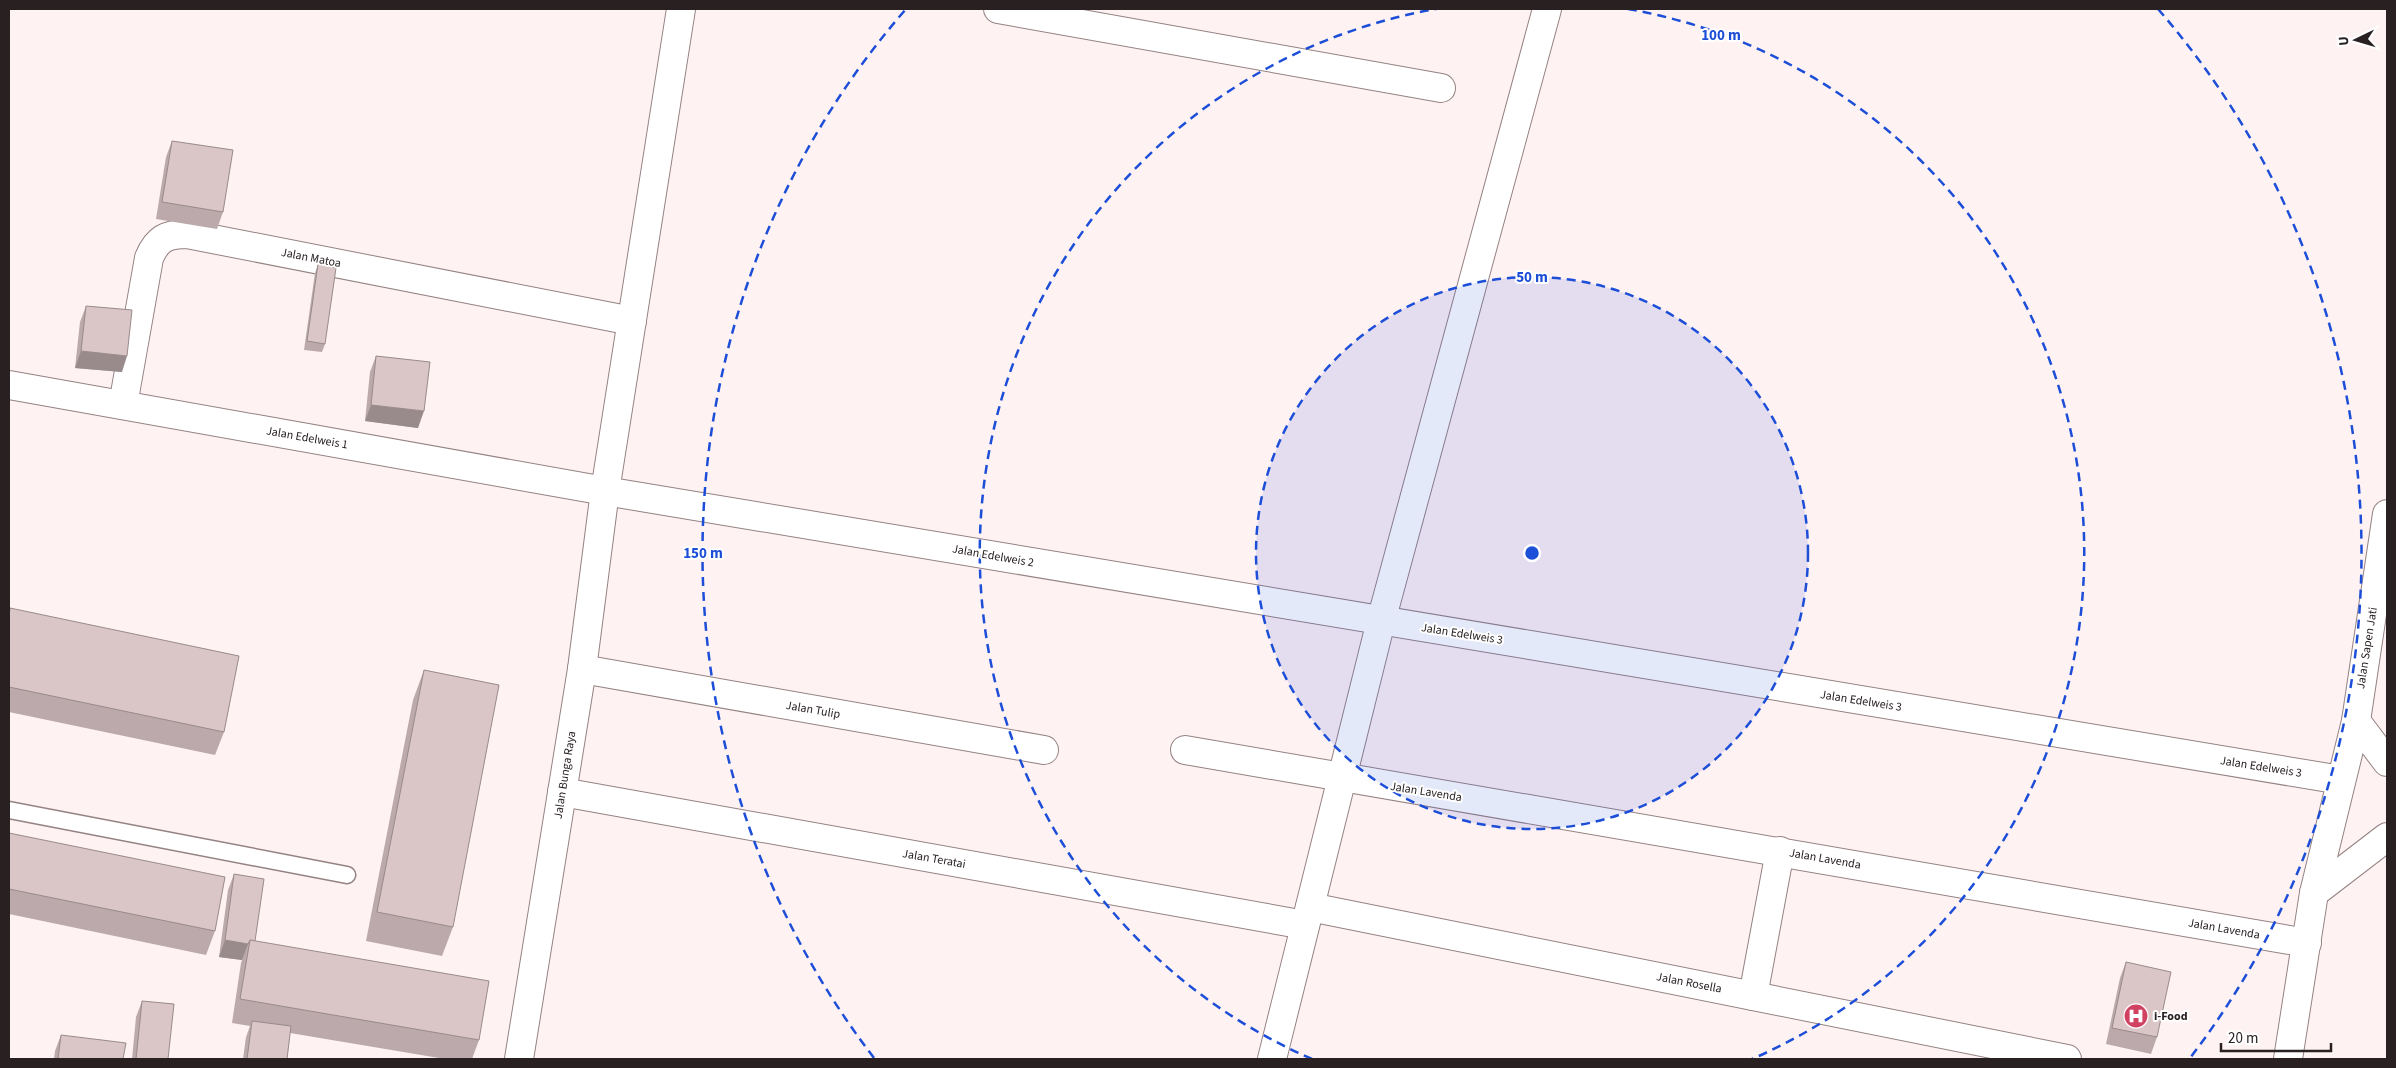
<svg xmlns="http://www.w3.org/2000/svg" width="2396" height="1068" viewBox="0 0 2396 1068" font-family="'Source Sans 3',sans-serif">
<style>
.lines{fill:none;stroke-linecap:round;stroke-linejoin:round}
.lane-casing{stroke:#958283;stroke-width:19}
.street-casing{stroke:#958283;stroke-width:30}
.secondary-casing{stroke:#958283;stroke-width:30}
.lane{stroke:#fff;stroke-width:16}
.street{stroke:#fff;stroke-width:28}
.secondary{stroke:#fff;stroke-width:28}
.wall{fill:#bba9ab}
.shaded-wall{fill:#998a8b}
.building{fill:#dac5c7;stroke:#998a8b}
.ring{fill:none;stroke:#1d4ed8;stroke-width:2.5;stroke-dasharray:9 6}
.labels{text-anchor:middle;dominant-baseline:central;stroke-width:4;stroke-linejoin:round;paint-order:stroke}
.street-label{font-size:12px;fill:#282021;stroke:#fff}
.poi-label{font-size:12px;font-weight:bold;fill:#282021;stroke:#fff;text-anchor:start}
.centre{fill:#1d4ed8;stroke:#fff;stroke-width:2.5}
.ring-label{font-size:15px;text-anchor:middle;font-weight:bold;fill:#1d4ed8;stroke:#fff;stroke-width:4;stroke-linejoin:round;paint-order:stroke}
</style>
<rect width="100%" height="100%" fill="#fff2f3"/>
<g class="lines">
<defs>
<polyline id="lane" points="9,810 347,875"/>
<g id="street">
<polyline points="998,9 1441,88"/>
<polyline points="9,385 605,491 2341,780"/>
<path d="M123,405L149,258C157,239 166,234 187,234L632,321"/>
<polyline points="582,669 1044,750"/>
<polyline points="1185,750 2307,943"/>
<polyline points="562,792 1305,925"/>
<polyline points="1310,907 2067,1059"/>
<polyline points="1753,996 1780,851"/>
<polyline points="519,1059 582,669 605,491 681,9"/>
<polyline points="1272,1059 1381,621 1547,9"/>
</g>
<g id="secondary">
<polyline points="2356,721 2387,762"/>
<polyline points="2314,893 2387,837"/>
<polyline points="2288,1059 2314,893 2356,721 2387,514"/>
</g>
</defs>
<use href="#lane" class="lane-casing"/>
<use href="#street" class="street-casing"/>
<use href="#secondary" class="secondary-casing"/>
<use href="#lane" class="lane"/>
<use href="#street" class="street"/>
<use href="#secondary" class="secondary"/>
</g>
<g class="wall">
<polygon points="172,141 223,212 217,229 156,219 166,157"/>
<polygon points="318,264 325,344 322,352 304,350 315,273"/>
<polygon points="86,306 122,372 75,368 80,322"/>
<polygon points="376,356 418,428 365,421 370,372"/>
<polygon points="10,608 224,732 215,755 9,712 9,613"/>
<polygon points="424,670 453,927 442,956 366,941 413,700"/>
<polygon points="9,833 215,931 206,955 9,914"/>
<polygon points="234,874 255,941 479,1040 472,1059 445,1059 290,1033 287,1059 243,1059 246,1037 250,1026 232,1023 241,963 242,960 219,957 228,890"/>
<polygon points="2126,962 2157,1037 2151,1054 2106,1044 2120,978"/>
<polygon points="142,1001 168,1059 132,1059 136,1017"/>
<polygon points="61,1035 123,1059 54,1059 55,1051"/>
</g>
<g class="shaded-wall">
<polygon points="81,351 127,356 122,372 75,368"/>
<polygon points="371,405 424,411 418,428 365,421"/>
<polygon points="225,940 248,944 242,960 219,957"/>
</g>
<g class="building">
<polygon points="172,141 233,150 223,212 162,202"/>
<polygon points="318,264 336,268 325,344 307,341"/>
<polygon points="86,306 132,310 127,356 81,351"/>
<polygon points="376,356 430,362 424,411 371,405"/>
<polygon points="10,608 239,656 224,732 9,687 9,617"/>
<polygon points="424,670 499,685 453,927 377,912"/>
<polygon points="9,833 225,877 215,931 9,889"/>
<polygon points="234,874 264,879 255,941 250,940 248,944 225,940"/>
<polygon points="250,940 489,981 479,1040 240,999"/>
<polygon points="2126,962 2171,972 2157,1037 2112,1028"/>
<polygon points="142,1001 174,1004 168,1059 136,1059"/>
<polygon points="252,1021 291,1026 287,1059 247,1059"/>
<polygon points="61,1035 126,1043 123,1059 58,1059"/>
</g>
<circle cx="1532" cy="553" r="276" fill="#1d4ed8" fill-opacity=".12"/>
<g class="ring">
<circle cx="1532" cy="553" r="276"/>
<path d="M1312 1059A552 552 0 0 1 1436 9M1628 9A552 552 0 0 1 1752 1059"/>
<path d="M874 1058A829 829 0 0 1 906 9M2158 9A829 829 0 0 1 2190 1058"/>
</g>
<defs>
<symbol id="hospital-disc" viewBox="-11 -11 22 22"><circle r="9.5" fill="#d14161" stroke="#fff"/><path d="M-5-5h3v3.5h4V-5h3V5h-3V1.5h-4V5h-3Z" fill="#fff"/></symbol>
</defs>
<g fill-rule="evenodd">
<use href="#hospital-disc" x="2122" y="1002" width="28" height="28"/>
</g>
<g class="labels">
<g class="street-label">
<text transform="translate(311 258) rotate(11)">Jalan Matoa</text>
<text transform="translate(307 438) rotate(10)">Jalan Edelweis 1</text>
<text transform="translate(993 556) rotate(10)">Jalan Edelweis 2</text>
<text transform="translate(1462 634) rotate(9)">Jalan Edelweis 3</text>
<text transform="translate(2367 648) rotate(-81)">Jalan Sapen Jati</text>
<text transform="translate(1861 701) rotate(9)">Jalan Edelweis 3</text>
<text transform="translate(813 710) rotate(10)">Jalan Tulip</text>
<text transform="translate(2261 767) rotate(9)">Jalan Edelweis 3</text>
<text transform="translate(565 775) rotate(-81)">Jalan Bunga Raya</text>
<text transform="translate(1426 792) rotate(9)">Jalan Lavenda</text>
<text transform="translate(934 859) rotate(10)">Jalan Teratai</text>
<text transform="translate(1825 859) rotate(10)">Jalan Lavenda</text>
<text transform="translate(2224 929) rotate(10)">Jalan Lavenda</text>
<text transform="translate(1689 983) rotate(11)">Jalan Rosella</text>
</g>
<g class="poi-label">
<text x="2154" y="1016">i-Food</text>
</g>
</g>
<circle cx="1532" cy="553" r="8" class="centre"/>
<g class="ring-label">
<text x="1721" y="40">100 m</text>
<text x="1532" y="282">50 m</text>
<text x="703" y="558">150 m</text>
</g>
<rect width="2396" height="1068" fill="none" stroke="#282021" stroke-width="20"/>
<g transform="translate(2356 40) rotate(265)" stroke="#ffffff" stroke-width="4" paint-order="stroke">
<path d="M0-4L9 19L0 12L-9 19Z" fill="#282021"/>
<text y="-8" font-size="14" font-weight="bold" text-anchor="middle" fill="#282021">U</text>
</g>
<path d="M2221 1043v8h110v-8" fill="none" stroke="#282021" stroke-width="2.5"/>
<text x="2228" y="1043" font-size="15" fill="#282021" stroke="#ffffff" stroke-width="4" paint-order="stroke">20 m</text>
</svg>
